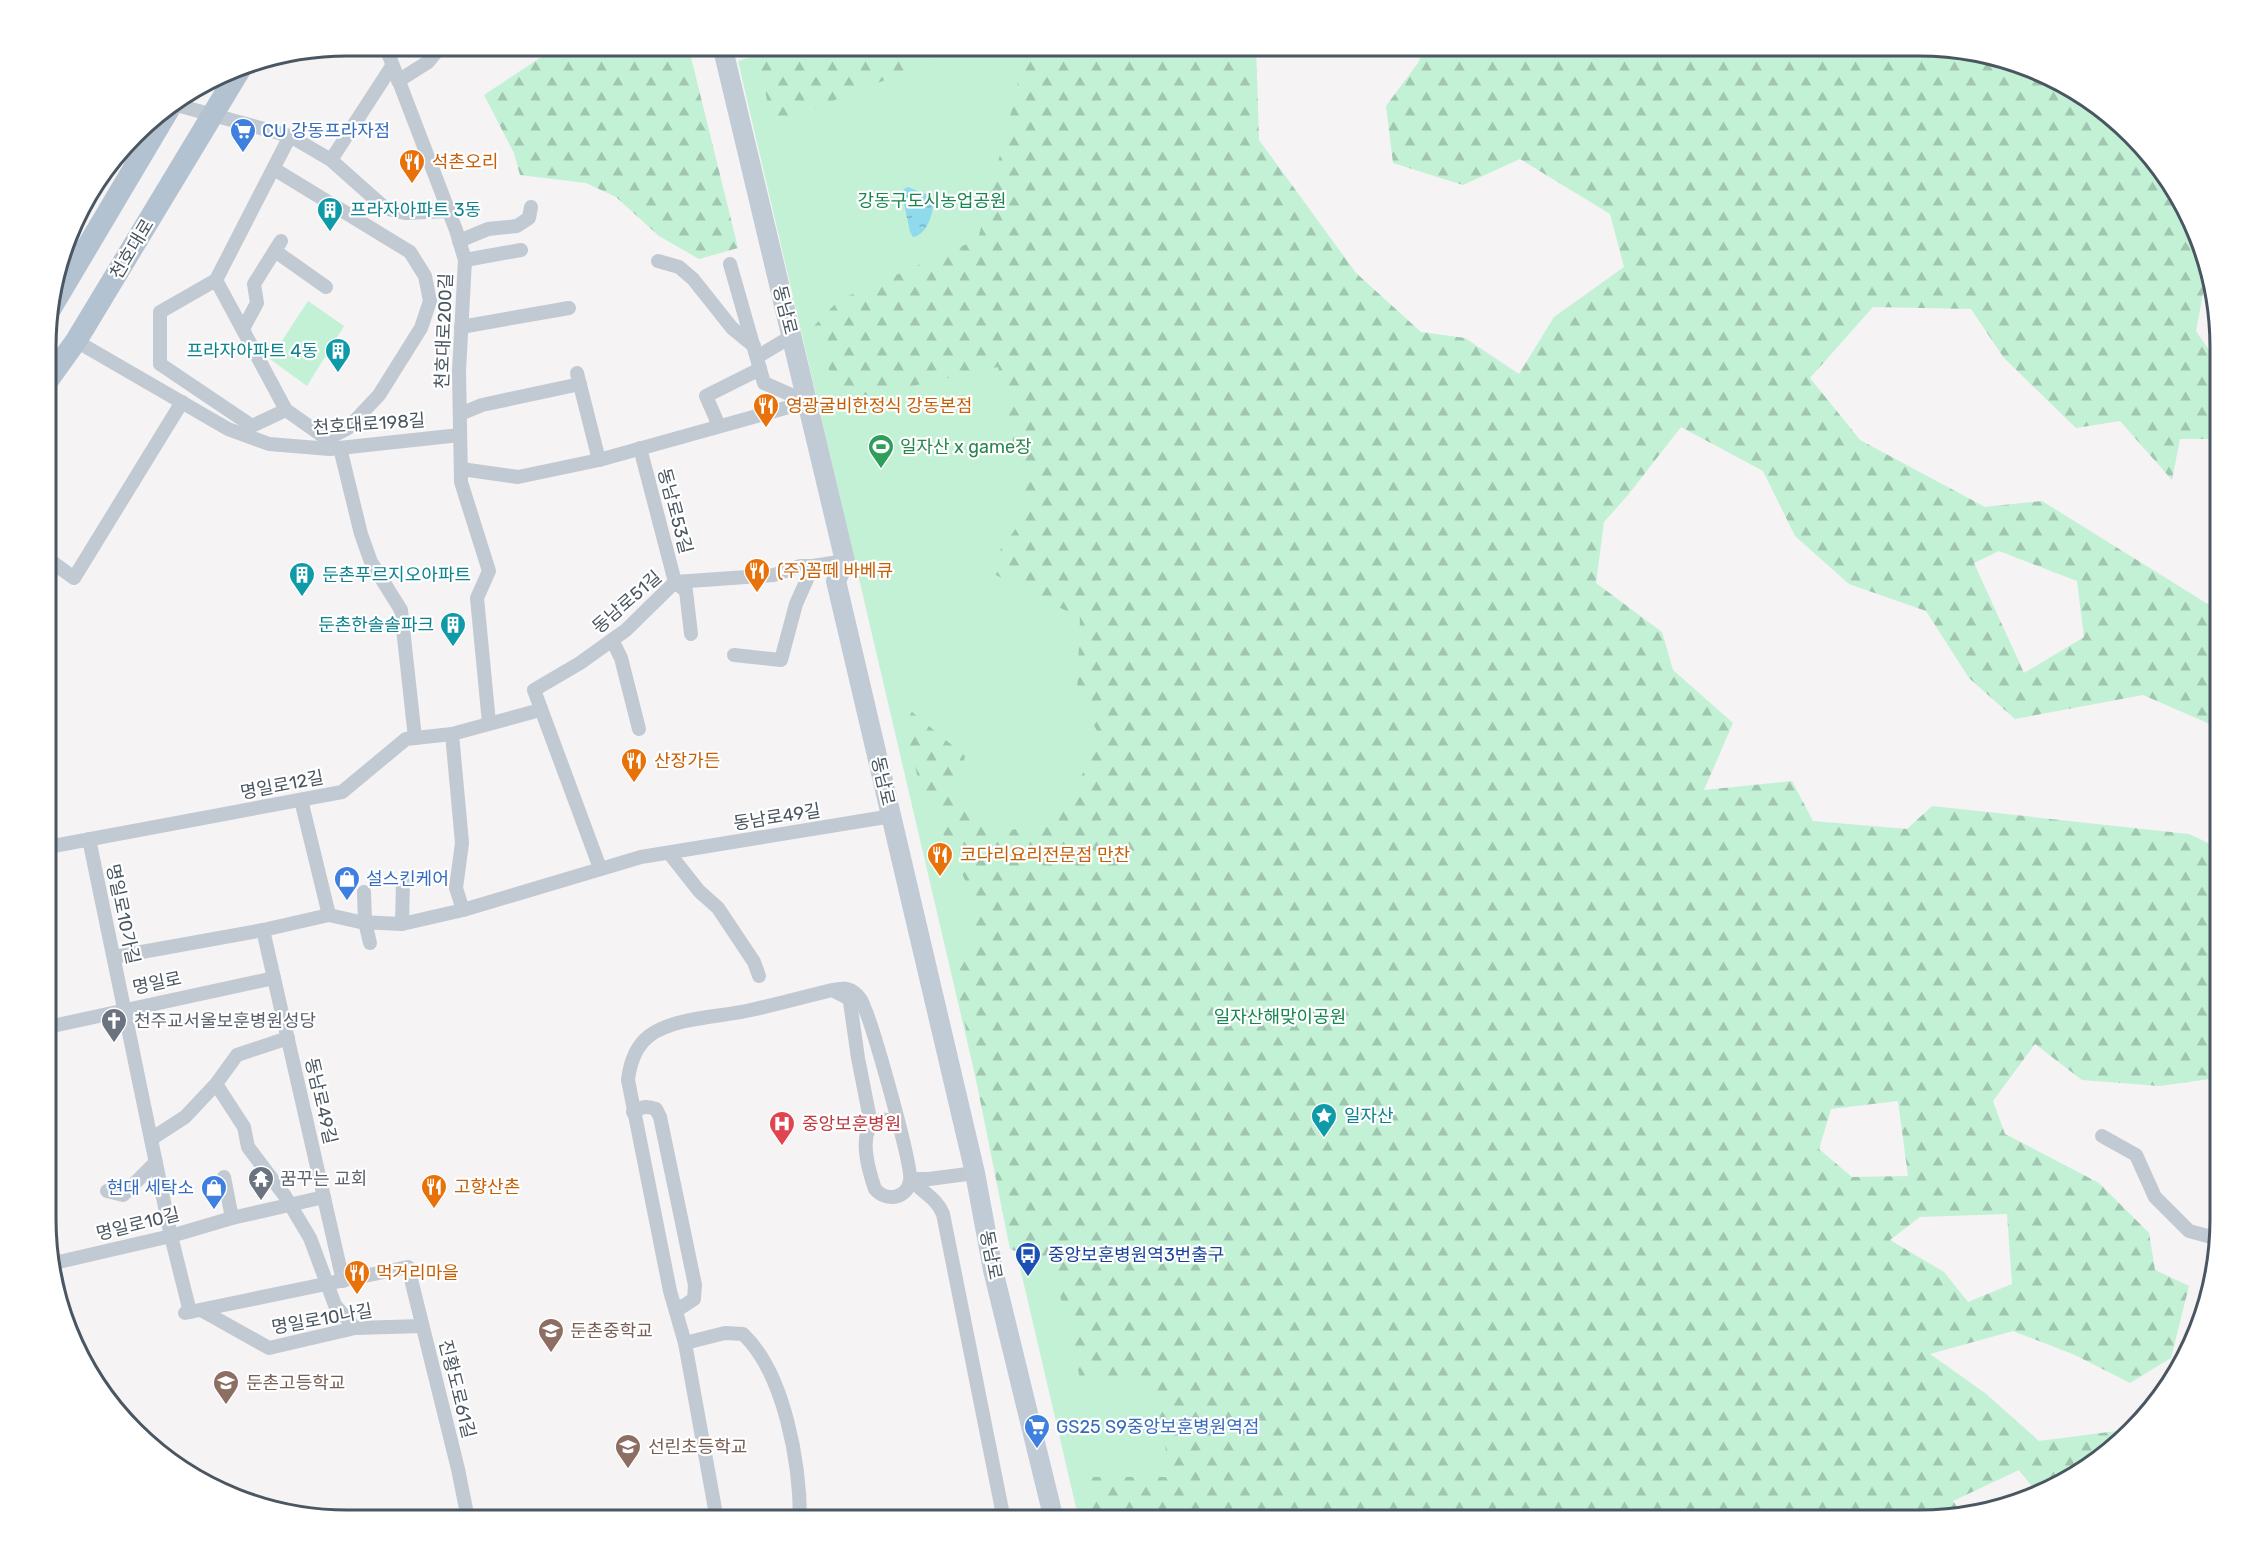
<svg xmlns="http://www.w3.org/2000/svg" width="2265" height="1565" viewBox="0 0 2265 1565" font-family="Rubik,'Noto Sans KR',sans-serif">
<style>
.green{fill:#c3f1d5}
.forest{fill:url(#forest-firs);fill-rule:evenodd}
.water{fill:url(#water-ripples)}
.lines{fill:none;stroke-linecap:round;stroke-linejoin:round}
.minor{stroke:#c1cad2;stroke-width:14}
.tertiary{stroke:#c1cad2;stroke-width:16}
.secondary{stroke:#c1cbd6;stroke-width:20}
.primary{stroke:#b3c2d1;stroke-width:22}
.labels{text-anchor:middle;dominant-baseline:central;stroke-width:4.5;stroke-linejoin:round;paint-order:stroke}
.shop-label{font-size:18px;fill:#366cbe;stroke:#fff;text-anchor:start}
.food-label{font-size:18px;fill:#c56008;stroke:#fff;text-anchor:start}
.park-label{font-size:18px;fill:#17864f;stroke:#fff}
.culture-label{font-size:18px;fill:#0d838f;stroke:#fff;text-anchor:start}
.street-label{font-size:18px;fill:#4a5661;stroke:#fff}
.leisure-label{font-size:18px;fill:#27864d;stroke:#fff;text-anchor:start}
.worship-label{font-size:18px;fill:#5b616d;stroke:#fff;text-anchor:start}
.health-label{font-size:18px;fill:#be3a42;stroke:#fff;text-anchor:start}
.transit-label{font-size:18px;fill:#164399;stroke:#fff;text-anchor:start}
.education-label{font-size:18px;fill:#785e54;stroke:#fff;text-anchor:start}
.rim{fill:none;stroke:#4a5661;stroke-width:3}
</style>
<defs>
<pattern id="forest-firs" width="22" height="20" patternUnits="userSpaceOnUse" patternTransform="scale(1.5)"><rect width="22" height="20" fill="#c3f1d5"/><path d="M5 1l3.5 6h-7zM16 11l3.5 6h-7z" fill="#a0c6b0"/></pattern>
<pattern id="water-ripples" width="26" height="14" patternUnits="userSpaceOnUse" patternTransform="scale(1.5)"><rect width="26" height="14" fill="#90daee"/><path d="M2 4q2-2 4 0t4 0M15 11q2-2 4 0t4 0" fill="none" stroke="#78b4c4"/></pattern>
</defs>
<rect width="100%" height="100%" fill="#f5f3f3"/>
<g class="green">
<polygon points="792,45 1233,45 1509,1520 1079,1520 738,61"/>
<polygon points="308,301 344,326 307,386 270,359"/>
</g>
<g class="forest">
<polygon points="553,45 688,45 738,248 699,259 659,236 616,197 586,183 520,175 514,153 484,95 552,50"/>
<polygon points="756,45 973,45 772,125"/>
<path d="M1011,45H1256L1259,140L1356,273L1421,332L1465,338L1519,374L1554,317L1624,267L1610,214L1520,159L1463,185L1393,163L1386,106L1418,63L1426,45L1938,46L2016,61L2102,107L2145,148L2189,213L2206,277L2196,331L2219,364V439H2180L2172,480L2120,421L2076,428L2004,358L1971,309L1873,307L1810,378L1860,440L1985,507L2042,501L2219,611V728L2143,695L2015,719L1969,678L1926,611L1849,584L1795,536L1763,471L1681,427L1628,495L1604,522L1596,583L1662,632L1673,670L1733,723L1704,790L1792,781L1813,821L1907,829L1932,806L2189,834L2219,848V1094L2210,1079L2160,1086L2082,1080L2035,1044L1993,1101L2005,1134L2099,1183L2149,1233L2155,1270L2189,1286L2171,1358L2130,1383L2075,1355L2013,1331L1930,1354L1985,1393L2039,1441L2132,1429C2110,1453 2069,1483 2038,1494L2019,1470L1953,1501L1962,1514L1919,1520H1778L1776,1518L1754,1520H1092L1082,1477H1171L1153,1382L1080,1378L1053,1267L1010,1249L956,980L980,912L919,783L900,702L965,756L954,799L999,832L1057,822L1101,739L1077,692L1080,618L986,570L1027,513L998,367L841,402L813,327L839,300L978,239L1018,86ZM1999,551L2077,581L2084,637L2024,673L1974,563ZM1898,1101L1908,1176L1852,1177L1819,1149L1831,1109ZM2007,1214L2012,1284L1968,1302L1944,1272L1890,1240L1920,1217Z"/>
</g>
<path class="water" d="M908,187L933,197C935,211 927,235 913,237L910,232L902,194L904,189Z"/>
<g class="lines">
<g class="minor">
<polyline points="385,45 456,230 465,260 459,371 461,482 489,571 477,598 489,723"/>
<polyline points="398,81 428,62 442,45"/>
<polyline points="173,104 290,136 331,160 385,208 405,213 449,211"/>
<polyline points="331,160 392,66"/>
<polyline points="459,241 488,229 517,226 529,218 531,207"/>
<polyline points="275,251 326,287"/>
<polyline points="465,260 521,250"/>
<polyline points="658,261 679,267 693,279 732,328 754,346"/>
<polyline points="730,264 764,383 807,402"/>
<polyline points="216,280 286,410 327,439 348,428 379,395 421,328 430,301 425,276 410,252 274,169"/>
<polyline points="461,327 569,308"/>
<polyline points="243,329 257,303 254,284 281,241"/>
<polyline points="76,341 228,429 269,444 330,449 460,435"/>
<polyline points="757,357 792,336"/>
<polyline points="577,373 599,460"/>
<polyline points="286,410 252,426 160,364 160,312 216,280 290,136"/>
<polyline points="460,414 482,405 580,384"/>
<polyline points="719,426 706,396 760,369"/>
<polyline points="340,448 361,534 371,562 401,610 415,738"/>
<polyline points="640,448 675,582 686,591 691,634"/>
<polyline points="461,469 518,477 599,460 807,402"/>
<polyline points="48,559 74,578 182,402"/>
<polyline points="612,640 621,658 639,729"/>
<polyline points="734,655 781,660 796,604 813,566"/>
<polyline points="452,734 462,843 456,888 463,910"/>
<polyline points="301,800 329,915"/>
<polyline points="89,839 171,1236 190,1312"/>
<polyline points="48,847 342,792 406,739 452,734 540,710"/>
<polyline points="669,853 699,891 718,908 754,962 759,976"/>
<polyline points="600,868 534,690 580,663 626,630 675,582 774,575 800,566 813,566 845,561"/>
<polyline points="364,892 365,922 370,943"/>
<polyline points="402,924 403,882"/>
<polyline points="263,930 343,1281"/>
<polyline points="114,957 263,930 329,915 360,922 402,924 463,910 641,857 892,816"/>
<polyline points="836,992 848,998 850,1002 858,1058 871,1124"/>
<polyline points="48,1027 274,978"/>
<polyline points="216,1084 244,1127 248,1147 285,1196 310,1238 335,1305 355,1328"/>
<path d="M633,1112C642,1107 646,1105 656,1109L660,1117L695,1285L694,1299L682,1307L675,1305"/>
<polyline points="2102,1136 2136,1155 2155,1197 2189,1231 2219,1239"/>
<polyline points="151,1139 185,1117 216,1084 237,1055 288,1038"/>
<polyline points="224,1177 232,1218"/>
<path d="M911,1179C922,1193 936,1197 943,1214L1004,1520"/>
<polyline points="911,1179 929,1179 975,1173"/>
<polyline points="107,1191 123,1195 156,1162"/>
<polyline points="50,1264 171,1236 232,1218 324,1197"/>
<polyline points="201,1310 269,1348 355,1328 422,1326"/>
<polyline points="185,1313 408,1267 458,1469 468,1519"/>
<path d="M685,1343L670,1291L628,1080C630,1063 635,1047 649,1036C672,1018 718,1017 746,1011C775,1005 803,997 832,990C842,988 849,987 857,995C860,998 863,1003 864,1007C873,1026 913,1167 910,1181C907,1199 886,1202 875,1189C869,1172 856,1129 878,1121C887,1118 892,1121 899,1127"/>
<path d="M717,1520L685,1343L725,1333L743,1334C785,1374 800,1464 800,1520"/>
</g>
<polyline class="tertiary" points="48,1246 58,1288"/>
<polyline class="secondary" points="722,45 845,561 836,581 975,1173 993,1270 1054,1520"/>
<g class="primary">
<polyline points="48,313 172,104"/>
<polyline points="48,380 76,341 242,66"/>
</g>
</g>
<defs>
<symbol id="supermarket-pin" viewBox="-11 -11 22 30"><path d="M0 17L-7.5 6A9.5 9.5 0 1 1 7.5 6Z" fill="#3f7fe0" stroke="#fff"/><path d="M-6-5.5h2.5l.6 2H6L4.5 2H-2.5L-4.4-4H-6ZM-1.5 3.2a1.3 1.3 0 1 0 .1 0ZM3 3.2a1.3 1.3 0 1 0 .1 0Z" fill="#fff"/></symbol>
<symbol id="restaurant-pin" viewBox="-11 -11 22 30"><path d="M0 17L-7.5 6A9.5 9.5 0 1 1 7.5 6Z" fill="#e8710a" stroke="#fff"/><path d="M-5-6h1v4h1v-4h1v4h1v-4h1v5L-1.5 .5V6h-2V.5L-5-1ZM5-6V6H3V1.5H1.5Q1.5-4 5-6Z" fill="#fff"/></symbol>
<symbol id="building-pin" viewBox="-11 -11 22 30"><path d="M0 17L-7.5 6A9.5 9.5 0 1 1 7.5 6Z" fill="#0f9aa8" stroke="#fff"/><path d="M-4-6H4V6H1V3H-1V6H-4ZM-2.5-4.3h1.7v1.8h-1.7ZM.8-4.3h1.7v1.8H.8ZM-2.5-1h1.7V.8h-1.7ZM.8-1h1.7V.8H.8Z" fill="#fff"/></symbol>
<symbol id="stadium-pin" viewBox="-11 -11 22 30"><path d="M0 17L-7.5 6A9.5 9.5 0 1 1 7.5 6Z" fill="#2e9e5b" stroke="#fff"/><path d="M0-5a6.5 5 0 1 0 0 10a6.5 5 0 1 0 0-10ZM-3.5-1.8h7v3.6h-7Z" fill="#fff"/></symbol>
<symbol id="shop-pin" viewBox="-11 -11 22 30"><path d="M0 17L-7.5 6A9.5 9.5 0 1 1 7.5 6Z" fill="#3f7fe0" stroke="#fff"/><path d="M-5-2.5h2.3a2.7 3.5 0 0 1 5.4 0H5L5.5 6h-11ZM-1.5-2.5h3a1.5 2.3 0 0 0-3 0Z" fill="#fff"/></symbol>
<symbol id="church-pin" viewBox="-11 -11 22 30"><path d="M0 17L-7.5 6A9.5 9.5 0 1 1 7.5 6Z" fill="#6b7280" stroke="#fff"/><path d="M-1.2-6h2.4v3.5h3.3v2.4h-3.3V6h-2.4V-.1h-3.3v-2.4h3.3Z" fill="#fff"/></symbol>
<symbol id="sight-pin" viewBox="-11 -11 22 30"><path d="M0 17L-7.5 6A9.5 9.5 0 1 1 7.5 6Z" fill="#0f9aa8" stroke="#fff"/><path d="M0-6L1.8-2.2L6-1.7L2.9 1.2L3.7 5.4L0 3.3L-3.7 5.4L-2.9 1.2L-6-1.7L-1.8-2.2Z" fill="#fff"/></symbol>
<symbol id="hospital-pin" viewBox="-11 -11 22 30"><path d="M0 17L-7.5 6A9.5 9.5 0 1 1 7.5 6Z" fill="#e0444e" stroke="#fff"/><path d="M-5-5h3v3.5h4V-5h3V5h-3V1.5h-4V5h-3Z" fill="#fff"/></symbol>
<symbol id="temple-pin" viewBox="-11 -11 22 30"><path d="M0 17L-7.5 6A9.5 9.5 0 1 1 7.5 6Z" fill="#6b7280" stroke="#fff"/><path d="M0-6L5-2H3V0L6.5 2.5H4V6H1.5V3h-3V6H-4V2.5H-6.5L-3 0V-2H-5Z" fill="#fff"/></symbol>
<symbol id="bus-pin" viewBox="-11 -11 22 30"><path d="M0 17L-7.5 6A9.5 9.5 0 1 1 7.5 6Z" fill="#1a4fb4" stroke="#fff"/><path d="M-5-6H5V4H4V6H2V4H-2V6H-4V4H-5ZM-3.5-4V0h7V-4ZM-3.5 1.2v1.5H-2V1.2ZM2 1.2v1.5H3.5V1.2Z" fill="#fff"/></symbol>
<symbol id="school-pin" viewBox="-11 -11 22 30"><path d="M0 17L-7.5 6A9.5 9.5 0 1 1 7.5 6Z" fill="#8d6e63" stroke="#fff"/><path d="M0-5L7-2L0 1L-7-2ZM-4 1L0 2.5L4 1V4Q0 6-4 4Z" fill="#fff"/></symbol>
</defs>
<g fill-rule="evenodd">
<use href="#supermarket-pin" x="228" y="116" width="30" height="40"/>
<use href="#restaurant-pin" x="397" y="147" width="30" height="40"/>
<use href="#building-pin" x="315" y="195" width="30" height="40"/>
<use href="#building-pin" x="323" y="336" width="30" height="40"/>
<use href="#restaurant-pin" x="751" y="391" width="30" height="40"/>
<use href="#stadium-pin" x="866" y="432" width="30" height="40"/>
<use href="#restaurant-pin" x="742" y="556" width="30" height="40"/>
<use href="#building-pin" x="287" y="560" width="30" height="40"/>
<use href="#building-pin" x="438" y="610" width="30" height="40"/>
<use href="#restaurant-pin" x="619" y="746" width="30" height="40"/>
<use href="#restaurant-pin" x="925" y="840" width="30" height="40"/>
<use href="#shop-pin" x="332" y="864" width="30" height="40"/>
<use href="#church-pin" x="99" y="1006" width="30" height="40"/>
<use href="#sight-pin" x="1309" y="1101" width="30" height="40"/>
<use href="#hospital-pin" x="767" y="1109" width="30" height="40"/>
<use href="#temple-pin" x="246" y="1164" width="30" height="40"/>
<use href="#restaurant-pin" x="419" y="1172" width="30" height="40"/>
<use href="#shop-pin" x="199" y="1173" width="30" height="40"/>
<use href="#bus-pin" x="1013" y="1240" width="30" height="40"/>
<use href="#restaurant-pin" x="342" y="1258" width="30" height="40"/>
<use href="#school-pin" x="536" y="1316" width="30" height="40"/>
<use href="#school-pin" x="211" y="1368" width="30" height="40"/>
<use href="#supermarket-pin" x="1022" y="1412" width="30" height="40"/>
<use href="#school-pin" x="613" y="1432" width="30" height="40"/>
</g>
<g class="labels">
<g class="shop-label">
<text x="262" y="131">CU 강동프라자점</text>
<text x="366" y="879">설스킨케어</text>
<text x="194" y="1188" text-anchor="end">현대 세탁소</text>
<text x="1056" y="1427">GS25 S9중앙보훈병원역점</text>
</g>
<g class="food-label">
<text x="432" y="162">석촌오리</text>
<text x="786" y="406">영광굴비한정식 강동본점</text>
<text x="777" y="571">(주)꼼떼 바베큐</text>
<text x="654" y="761">산장가든</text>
<text x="960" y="855">코다리요리전문점 만찬</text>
<text x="454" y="1187">고향산촌</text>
<text x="376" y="1273">먹거리마을</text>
</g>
<g class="park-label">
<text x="932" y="201">강동구도시농업공원</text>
<text x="1280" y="1017">일자산해맞이공원</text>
</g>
<g class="culture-label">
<text x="350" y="210">프라자아파트 3동</text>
<text x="318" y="351" text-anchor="end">프라자아파트 4동</text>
<text x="322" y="575">둔촌푸르지오아파트</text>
<text x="434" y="625" text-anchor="end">둔촌한솔솔파크</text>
<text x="1344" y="1116">일자산</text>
</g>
<g class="street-label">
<text transform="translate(132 249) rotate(-59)">천호대로</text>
<text transform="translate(785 310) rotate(76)">동남로</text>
<text transform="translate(444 331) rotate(-88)">천호대로200길</text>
<text transform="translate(369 424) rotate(-4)">천호대로198길</text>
<text transform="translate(675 511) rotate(75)">동남로53길</text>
<text transform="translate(627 602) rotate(-41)">동남로51길</text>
<text transform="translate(883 781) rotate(77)">동남로</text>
<text transform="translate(282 785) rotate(-11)">명일로12길</text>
<text transform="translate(777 817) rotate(-9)">동남로49길</text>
<text transform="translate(123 914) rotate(78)">명일로10가길</text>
<text transform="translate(157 983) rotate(-12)">명일로</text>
<text transform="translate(321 1101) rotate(77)">동남로49길</text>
<text transform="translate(138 1224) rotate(-14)">명일로10길</text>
<text transform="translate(991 1255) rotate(79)">동남로</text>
<text transform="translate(322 1319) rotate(-10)">명일로10나길</text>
<text transform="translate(457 1389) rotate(76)">진황도로61길</text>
</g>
<g class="leisure-label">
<text x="900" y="447">일자산 x game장</text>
</g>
<g class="worship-label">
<text x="134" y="1021">천주교서울보훈병원성당</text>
<text x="280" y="1179">꿈꾸는 교회</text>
</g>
<g class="health-label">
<text x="802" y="1124">중앙보훈병원</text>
</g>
<g class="transit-label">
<text x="1048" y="1255">중앙보훈병원역3번출구</text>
</g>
<g class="education-label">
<text x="570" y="1331">둔촌중학교</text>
<text x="246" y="1383">둔촌고등학교</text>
<text x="648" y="1447">선린초등학교</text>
</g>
</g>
<path d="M0 0H2265V1565H0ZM347 56H1919A291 291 0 0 1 2210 347V1219A291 291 0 0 1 1919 1510H347A291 291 0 0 1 56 1219V347A291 291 0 0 1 347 56Z" fill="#fff" fill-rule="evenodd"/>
<path class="rim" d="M347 56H1919A291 291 0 0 1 2210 347V1219A291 291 0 0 1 1919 1510H347A291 291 0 0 1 56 1219V347A291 291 0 0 1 347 56Z"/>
</svg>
